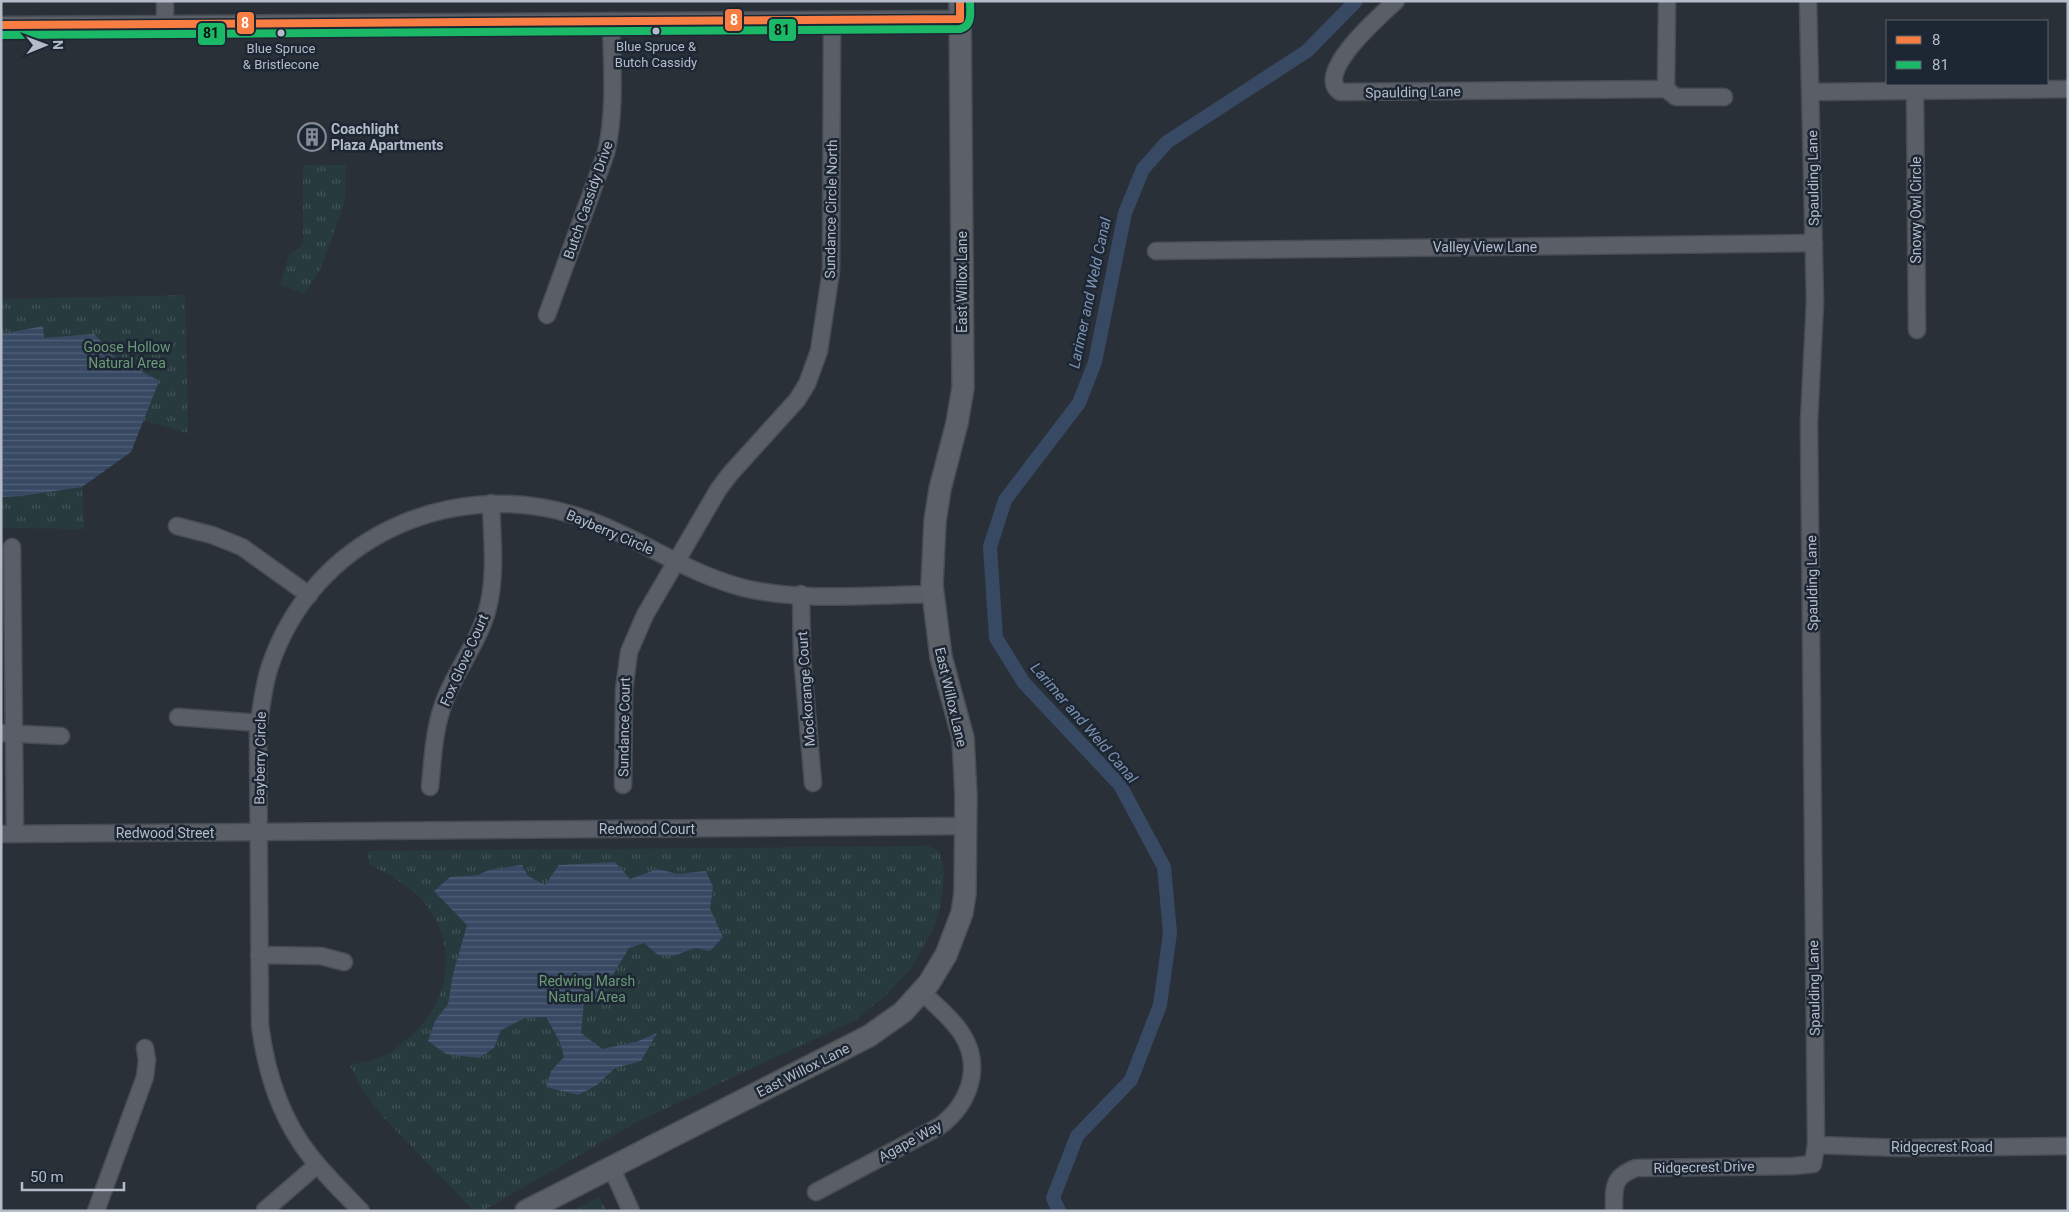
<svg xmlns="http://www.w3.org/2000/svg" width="2069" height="1212" viewBox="0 0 2069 1212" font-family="Roboto,sans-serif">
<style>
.park{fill:url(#park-tufts)}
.water{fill:url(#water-rules)}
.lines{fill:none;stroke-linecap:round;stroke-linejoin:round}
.canal{stroke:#384963;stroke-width:14}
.minor-casing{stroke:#484c53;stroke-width:19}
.major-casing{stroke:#484c55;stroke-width:24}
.minor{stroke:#5a5e66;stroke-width:16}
.major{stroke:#5c6168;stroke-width:21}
.bus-1-casing{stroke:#1d2633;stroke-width:11}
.bus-2-casing{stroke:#1d2633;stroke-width:11}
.bus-1{stroke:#f77d43;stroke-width:8}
.bus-2{stroke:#1ab867;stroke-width:8}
.bus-dot{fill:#b4bcc9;stroke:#1d2633;stroke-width:2}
.labels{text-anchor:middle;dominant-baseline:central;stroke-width:5;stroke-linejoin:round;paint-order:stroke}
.bus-label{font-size:13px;fill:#b4bcc9;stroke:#1d2633}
.street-label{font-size:14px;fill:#b4bcc9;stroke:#1d2633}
.poi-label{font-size:14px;font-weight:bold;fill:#b4bcc9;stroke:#1d2633;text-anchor:start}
.park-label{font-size:14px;fill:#6b9a76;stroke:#1d2633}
.water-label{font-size:15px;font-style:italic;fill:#7c92b1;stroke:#1d2633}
.line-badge{stroke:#1d2633;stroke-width:2}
.badge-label{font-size:14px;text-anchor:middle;font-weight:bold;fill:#fff}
.pale-badge-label{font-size:14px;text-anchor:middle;font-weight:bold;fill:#111}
</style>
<defs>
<pattern id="park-tufts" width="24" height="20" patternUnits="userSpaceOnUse" patternTransform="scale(1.25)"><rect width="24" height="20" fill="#273a3e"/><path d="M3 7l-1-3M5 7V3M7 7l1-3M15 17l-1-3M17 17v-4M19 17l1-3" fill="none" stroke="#445559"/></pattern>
<pattern id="water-rules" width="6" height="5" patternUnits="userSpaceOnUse" patternTransform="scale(1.25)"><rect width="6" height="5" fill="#384963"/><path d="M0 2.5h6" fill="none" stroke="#526178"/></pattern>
</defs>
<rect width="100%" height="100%" fill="#2a3038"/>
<g class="park">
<polygon points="303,165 346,165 345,201 320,270 305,293 280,285 289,255 303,245"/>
<polygon points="185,295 188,433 80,403 84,529 1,528 1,299"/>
<path d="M928,846L939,851L944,870L942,899L934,927L911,968L888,993L857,1019L639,1121L482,1211L472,1209L384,1118L363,1091L350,1065C361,1062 373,1060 384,1056C390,1054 396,1047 402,1043C447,1011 461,952 427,906C412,886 390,875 369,864L368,851Z"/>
<polygon points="599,1197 606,1211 573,1211"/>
</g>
<g class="water">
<polygon points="43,326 44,338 94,334 114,356 159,381 131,452 82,487 21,496 1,497 1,334"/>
<polygon points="615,862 630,879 658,869 677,874 706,871 713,887 710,909 723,937 710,951 695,948 673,956 658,955 644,943 629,948 608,983 603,997 584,1002 581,1033 602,1049 636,1042 657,1033 641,1061 615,1068 597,1085 578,1095 546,1087 551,1071 564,1057 560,1042 546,1017 525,1018 501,1030 494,1048 479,1058 446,1054 428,1041 435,1021 448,1004 453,974 467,925 434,891 450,877 478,875 489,870 522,865 528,876 545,885 559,865"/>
</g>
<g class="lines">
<polyline class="canal" points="1059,1211 1053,1198 1077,1136 1131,1080 1160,1005 1170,933 1164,867 1120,785 1024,683 996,638 990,547 1005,500 1079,403 1095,362 1125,213 1143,169 1167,142 1307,51 1356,1"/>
<defs>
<g id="minor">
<path d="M1396,1C1382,14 1313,73 1340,92L1666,89"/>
<polyline points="165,24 165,1"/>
<polyline points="1,25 960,19"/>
<polyline points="1666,89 1667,1"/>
<polyline points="1666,89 1676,97 1724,97"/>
<polyline points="1915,91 1917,330"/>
<polyline points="1811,92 2068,89"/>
<polyline points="1156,251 1814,243"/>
<path d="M547,315L606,153C616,110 612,65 611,21"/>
<polyline points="177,526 212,535 242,547 309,595"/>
<polyline points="12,547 15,834"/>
<polyline points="801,594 802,655 813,783"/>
<polyline points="178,717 259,723"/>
<polyline points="1,733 61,736"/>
<polyline points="623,785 624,690 629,652 645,615 718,490 730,474 797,400 807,384 819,351 831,271 832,20"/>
<path d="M430,787C433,756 434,726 446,697C459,665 482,637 489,603C496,571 492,536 491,503"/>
<polyline points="1,834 966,826"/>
<polyline points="259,955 321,956 344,962"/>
<polyline points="1816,1145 1902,1148 2068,1146"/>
<polyline points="612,1169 631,1211"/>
<path d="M816,1192L940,1126C969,1104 983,1067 962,1034C952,1018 935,1005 922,992"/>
<polyline points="265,1210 317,1165"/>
<polyline points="96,1211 145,1077 147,1060 145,1048"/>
<path d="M361,1211C344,1193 326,1176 311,1157C280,1118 266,1073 260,1025L258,731C261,709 263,687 270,666C313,539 448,477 574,515C633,533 684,573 744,588C802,602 872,595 932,594"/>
<path d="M1614,1211C1614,1187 1612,1177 1636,1168L1794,1166L1813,1164L1816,1145L1809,422L1815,302L1808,1"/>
</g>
<polyline id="major" points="526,1211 869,1036 903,1012 929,983 946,955 962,913 965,893 966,795 963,738 941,657 932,585 935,521 940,489 957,423 963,388 960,1"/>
</defs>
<use href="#minor" class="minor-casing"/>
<use href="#major" class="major-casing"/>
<use href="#minor" class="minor"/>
<use href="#major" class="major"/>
<defs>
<polyline id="bus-1" points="1,25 960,19 960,1"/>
<path id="bus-2" d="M1,35L960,29C973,26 970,12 970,1"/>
</defs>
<use href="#bus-1" class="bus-1-casing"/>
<use href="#bus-2" class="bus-2-casing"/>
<use href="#bus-1" class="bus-1"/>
<use href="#bus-2" class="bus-2"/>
</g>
<defs>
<symbol id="building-ring" viewBox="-11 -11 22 22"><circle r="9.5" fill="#1d2633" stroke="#848b96" stroke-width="1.5"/><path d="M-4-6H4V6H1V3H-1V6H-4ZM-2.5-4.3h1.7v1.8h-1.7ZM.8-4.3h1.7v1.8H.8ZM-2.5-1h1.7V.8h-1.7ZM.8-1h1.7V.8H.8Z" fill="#848b96"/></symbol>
</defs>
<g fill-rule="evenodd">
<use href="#building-ring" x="296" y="121" width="32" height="32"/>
</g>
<g class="bus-dot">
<circle cx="656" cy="31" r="4.5"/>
<circle cx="281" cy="33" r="4.5"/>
</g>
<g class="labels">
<g class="bus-label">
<text x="656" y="46">Blue Spruce &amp;<tspan x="656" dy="16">Butch Cassidy</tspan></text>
<text x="281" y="48">Blue Spruce<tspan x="281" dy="16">&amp; Bristlecone</tspan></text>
</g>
<g class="street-label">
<text transform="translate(1413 92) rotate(-1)">Spaulding Lane</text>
<text transform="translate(1813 178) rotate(-91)">Spaulding Lane</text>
<text transform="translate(588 200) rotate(-71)">Butch Cassidy Drive</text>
<text transform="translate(831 209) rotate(-89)">Sundance Circle North</text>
<text transform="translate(1916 210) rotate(-90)">Snowy Owl Circle</text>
<text x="1485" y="247">Valley View Lane</text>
<text transform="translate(962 282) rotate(-90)">East Willox Lane</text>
<text transform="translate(610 532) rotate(23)">Bayberry Circle</text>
<text transform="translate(1812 583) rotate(-91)">Spaulding Lane</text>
<text transform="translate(464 660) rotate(-66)">Fox Glove Court</text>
<text transform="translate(806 689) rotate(-94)">Mockorange Court</text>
<text transform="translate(951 697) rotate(77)">East Willox Lane</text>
<text transform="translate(624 727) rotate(-89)">Sundance Court</text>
<text transform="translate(260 758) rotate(-89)">Bayberry Circle</text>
<text x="647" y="829">Redwood Court</text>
<text x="165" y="833">Redwood Street</text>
<text transform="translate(1814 988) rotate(-91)">Spaulding Lane</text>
<text transform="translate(803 1070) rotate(-27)">East Willox Lane</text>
<text transform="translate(910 1141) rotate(-29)">Agape Way</text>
<text x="1942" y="1147">Ridgecrest Road</text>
<text transform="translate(1704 1167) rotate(-1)">Ridgecrest Drive</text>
</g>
<g class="poi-label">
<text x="331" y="129">Coachlight<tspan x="331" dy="16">Plaza Apartments</tspan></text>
</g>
<g class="park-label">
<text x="127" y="347">Goose Hollow<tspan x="127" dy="16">Natural Area</tspan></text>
<text x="587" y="981">Redwing Marsh<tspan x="587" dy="16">Natural Area</tspan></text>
</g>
<g class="water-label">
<text transform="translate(1090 293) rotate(-78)">Larimer and Weld Canal</text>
<text transform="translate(1084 723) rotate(49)">Larimer and Weld Canal</text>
</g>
</g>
<g class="line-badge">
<rect x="724" y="8" width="19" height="24" rx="5" fill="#f77d43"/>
<rect x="236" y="11" width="19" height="24" rx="5" fill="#f77d43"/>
<rect x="768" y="18" width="29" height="24" rx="5" fill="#1ab867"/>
<rect x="197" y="22" width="29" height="24" rx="5" fill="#1ab867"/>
</g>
<g class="badge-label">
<text x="734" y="25">8</text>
<text x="245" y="28">8</text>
</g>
<g class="pale-badge-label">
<text x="782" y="35">81</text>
<text x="211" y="38">81</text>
</g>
<rect width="2069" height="1212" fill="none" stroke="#b4bcc9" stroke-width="5"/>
<rect x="1886" y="20" width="162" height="65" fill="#1d2633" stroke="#59626f"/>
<rect x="1896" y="36" width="25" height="8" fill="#f77d43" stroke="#59626f"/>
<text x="1932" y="45" font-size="15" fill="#b4bcc9">8</text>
<rect x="1896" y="61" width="25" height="8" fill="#1ab867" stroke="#59626f"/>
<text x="1932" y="70" font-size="15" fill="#b4bcc9">81</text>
<g transform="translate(45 45) rotate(89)" stroke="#1d2633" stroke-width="4" paint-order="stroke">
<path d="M0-4L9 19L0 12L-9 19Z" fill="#b4bcc9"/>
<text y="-8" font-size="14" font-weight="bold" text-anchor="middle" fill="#b4bcc9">N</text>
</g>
<path d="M22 1182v8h102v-8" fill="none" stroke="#b4bcc9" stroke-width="2.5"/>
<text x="30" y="1182" font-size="15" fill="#b4bcc9" stroke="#1d2633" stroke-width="4" paint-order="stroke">50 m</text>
</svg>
